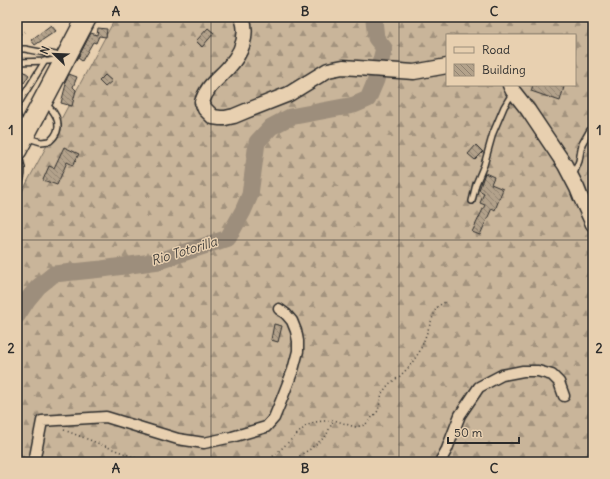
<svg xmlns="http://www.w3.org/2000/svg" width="610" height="479" viewBox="0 0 610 479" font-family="Delius,sans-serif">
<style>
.forest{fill:url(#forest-firs);stroke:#7a7062;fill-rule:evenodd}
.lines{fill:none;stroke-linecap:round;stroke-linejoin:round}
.river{stroke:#9d8e7b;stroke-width:17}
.building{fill:url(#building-back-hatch);stroke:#2b2b2b}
.lane-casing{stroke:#2b2b2b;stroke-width:8}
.street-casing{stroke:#2b2b2b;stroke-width:13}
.secondary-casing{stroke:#2b2b2b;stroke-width:17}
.highway-casing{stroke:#2b2b2b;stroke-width:22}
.path{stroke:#2b2b2b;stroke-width:1.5;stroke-dasharray:1 3;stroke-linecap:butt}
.lane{stroke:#e8d0b0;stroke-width:5}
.street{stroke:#e8d0b0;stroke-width:10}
.secondary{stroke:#e8d0b0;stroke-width:14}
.highway{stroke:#e8d0b0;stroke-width:19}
.grid{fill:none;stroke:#2b2b2b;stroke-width:1;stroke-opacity:0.55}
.labels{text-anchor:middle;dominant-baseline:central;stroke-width:3;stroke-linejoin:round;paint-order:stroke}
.water-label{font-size:13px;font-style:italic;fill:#423f3b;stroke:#e8d0b0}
.neatline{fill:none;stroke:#2b2b2b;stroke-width:1.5}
.grid-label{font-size:13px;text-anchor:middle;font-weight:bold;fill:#2b2b2b}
</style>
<defs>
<pattern id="forest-firs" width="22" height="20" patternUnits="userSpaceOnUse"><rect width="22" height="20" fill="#c9b59a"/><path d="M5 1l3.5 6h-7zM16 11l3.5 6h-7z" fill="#a3937e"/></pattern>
<pattern id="building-back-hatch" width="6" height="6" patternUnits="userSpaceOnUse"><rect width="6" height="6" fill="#b3a28b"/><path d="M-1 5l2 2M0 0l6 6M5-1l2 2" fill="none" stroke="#928472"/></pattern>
</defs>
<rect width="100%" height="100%" fill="#e8d0b0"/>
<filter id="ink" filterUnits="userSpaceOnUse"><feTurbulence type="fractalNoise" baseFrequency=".025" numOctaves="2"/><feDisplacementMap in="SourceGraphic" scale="8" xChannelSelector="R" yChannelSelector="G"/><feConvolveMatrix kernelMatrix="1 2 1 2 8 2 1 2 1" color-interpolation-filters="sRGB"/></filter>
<g filter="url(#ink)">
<path class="forest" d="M116,17H593V462H17V201ZM447,35H575V85H447Z"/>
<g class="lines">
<g class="river">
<polyline points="17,316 28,299 38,287 54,274 102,269 159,261 228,238 243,211 250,195 257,142 271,127 290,117 354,105 368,99 376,80 384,48 376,38 374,20 376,17"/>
<polyline points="17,461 17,462"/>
</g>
</g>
<g class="building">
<polygon points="51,25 56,31 35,45 31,40"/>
<polygon points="98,28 107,29 106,37 99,36 96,43 93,42 82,61 78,58 91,33 97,35"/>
<polygon points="208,28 214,33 202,47 196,41"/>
<polygon points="17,66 29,75 24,83 17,77"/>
<polygon points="69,74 77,77 73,87 76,90 72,106 61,103 66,84 65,83"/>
<polygon points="105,75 112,81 105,87 99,81"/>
<polygon points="533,85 559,85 564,87 560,101 531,91"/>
<polygon points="476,145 483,152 475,160 468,154"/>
<polygon points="64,147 79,154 73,165 67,162 57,185 43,180 49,166 54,168"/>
<polygon points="485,173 494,177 491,184 503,189 495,210 492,208 480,235 472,232 485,205 480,203 484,193 479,190"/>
<polygon points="274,324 282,326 278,342 271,340"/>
</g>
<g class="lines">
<defs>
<g id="lane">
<polyline points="91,20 108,17"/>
<polyline points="17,49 25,49 61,56"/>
<polyline points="17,62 49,61 60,59"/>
<polyline points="17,106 45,61"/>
<polyline points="17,114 22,129"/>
<path d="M28,138L41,142L50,141C64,129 58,113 45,104"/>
<path d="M17,155C18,157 21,161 21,163C24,172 21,181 17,189"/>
<polyline points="573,176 579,161 582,144 590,130 593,127"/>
<polyline points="472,201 476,184 484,165 493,133 504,107 513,92"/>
</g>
<g id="street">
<polyline points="34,462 42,421 106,417 178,439 204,443 232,437 266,427 274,418 281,401 293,370 298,351 298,341 296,331 292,321 286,314 279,309"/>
<polyline points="440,462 447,449 460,415 479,387 502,375 523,371 538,371 552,375 559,382 564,396"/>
</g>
<g id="secondary">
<path d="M242,17C249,36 241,54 228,68C217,80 207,86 202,102L205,109L213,117L220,118H225L234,116L246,111L289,94L328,70L343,67L414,72L447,66"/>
<polyline points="510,85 513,91 528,110 565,165 577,188 581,198 593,224"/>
</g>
<polyline id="highway" points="17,150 87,17"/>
</defs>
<use href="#lane" class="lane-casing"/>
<use href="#street" class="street-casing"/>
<use href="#secondary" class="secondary-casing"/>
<use href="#highway" class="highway-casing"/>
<g class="path">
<polyline points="17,36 27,30"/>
<polyline points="64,430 146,462"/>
<path d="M267,462L306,426L315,422L334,420L355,427L365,425L378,411L382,393L389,384L400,376L409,367L420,351L434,314C435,307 441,304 447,301"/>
<polyline points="294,462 302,454 309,450 326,436 333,421"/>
</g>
<use href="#lane" class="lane"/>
<use href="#street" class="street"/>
<use href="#secondary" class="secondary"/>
<use href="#highway" class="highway"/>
</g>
</g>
<path class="grid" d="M211,17V462M399,17V462M17,240H593"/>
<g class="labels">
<g class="water-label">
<text transform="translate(184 251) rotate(-17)">Rio Totorilla</text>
</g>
</g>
<rect width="610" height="479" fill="none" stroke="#e8d0b0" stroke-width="44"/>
<rect x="446" y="34" width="130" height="52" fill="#e8d0b0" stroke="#9c8e7b"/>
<rect x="454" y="47" width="20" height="6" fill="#e8d0b0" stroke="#9c8e7b"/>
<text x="482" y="54" font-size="12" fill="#2b2b2b">Road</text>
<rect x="454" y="64" width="20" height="12" fill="url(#building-back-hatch)" stroke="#9c8e7b"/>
<text x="482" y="74" font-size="12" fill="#2b2b2b">Building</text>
<g transform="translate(54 54) rotate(293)" stroke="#e8d0b0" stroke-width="3" paint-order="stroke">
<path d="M0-3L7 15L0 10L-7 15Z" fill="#2b2b2b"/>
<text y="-6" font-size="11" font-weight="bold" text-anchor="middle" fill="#2b2b2b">N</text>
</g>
<path d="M448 437v6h71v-6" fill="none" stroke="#2b2b2b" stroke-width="2"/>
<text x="454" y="437" font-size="12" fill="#2b2b2b" stroke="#e8d0b0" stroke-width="3" paint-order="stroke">50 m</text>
<rect x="22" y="22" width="566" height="435" class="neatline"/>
<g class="grid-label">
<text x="116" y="16">A</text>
<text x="305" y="16">B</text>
<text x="494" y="16">C</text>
<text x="11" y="135">1</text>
<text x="599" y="135">1</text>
<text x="11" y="353">2</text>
<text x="599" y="353">2</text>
<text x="116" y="473">A</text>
<text x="305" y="473">B</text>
<text x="494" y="473">C</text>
</g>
</svg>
